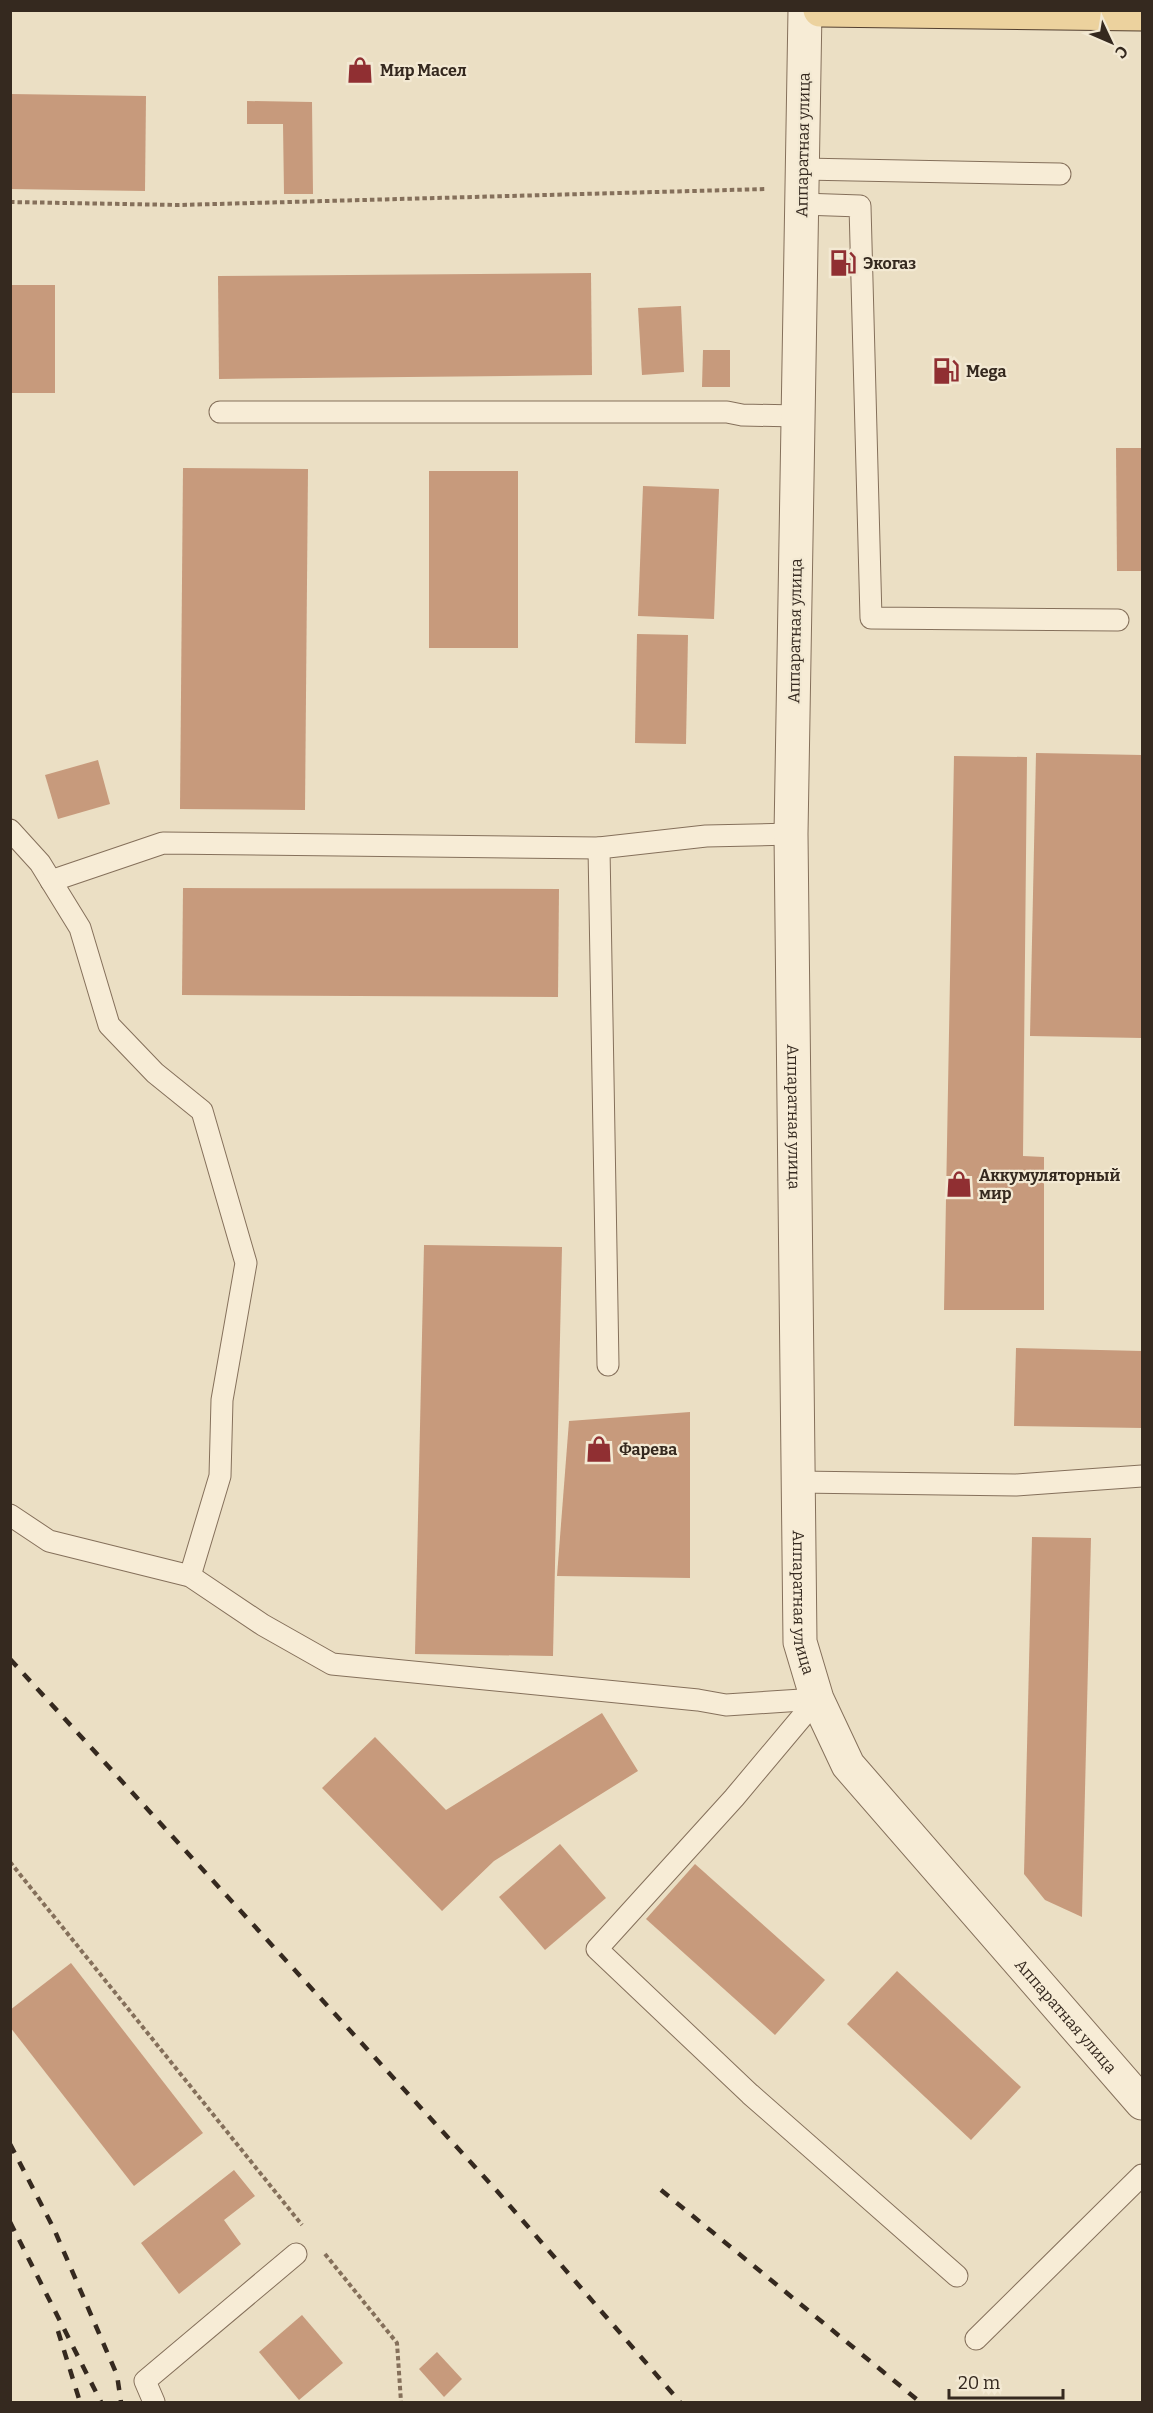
<svg xmlns="http://www.w3.org/2000/svg" width="1153" height="2413" viewBox="0 0 1153 2413" font-family="Bitter,serif">
<style>
.building{fill:#c79a7c}
.lines{fill:none;stroke-linecap:round;stroke-linejoin:round}
.service-casing{stroke:#85705b;stroke-width:23}
.minor-casing{stroke:#85705b;stroke-width:35}
.primary-casing{stroke:#533f2f;stroke-width:35}
.path{stroke:#85705b;stroke-width:4;stroke-dasharray:4.5 3;stroke-linecap:butt}
.service{stroke:#f7ecd6;stroke-width:21}
.minor{stroke:#f7ecd6;stroke-width:33}
.primary{stroke:#ecd29e;stroke-width:33}
.rail{stroke:#35291f;stroke-width:4.5;stroke-dasharray:10 10;stroke-linecap:butt}
.labels{text-anchor:middle;dominant-baseline:central;stroke-width:4.5;stroke-linejoin:round;paint-order:stroke}
.poi-label{font-size:16px;font-weight:bold;fill:#35291f;stroke:#f3e9d3;text-anchor:start}
.street-label{font-size:16px;fill:#35291f;stroke:#f3e9d3}
</style>
<rect width="100%" height="100%" fill="#ebdfc4"/>
<g class="building">
<polygon points="10,94 146,96 145,191 10,189"/>
<polygon points="247,101 312,102 313,194 284,194 283,124 247,124"/>
<polygon points="591,273 592,375 219,379 218,276"/>
<rect x="10" y="285" width="45" height="108"/>
<polygon points="681,306 684,372 642,375 638,308"/>
<polygon points="703,350 730,350 730,387 702,387"/>
<polygon points="1116,448 1142,448 1142,571 1117,571"/>
<polygon points="183,468 308,469 305,810 180,809"/>
<rect x="429" y="471" width="89" height="177"/>
<polygon points="643,486 719,489 714,619 638,616"/>
<polygon points="637,634 688,635 686,744 635,743"/>
<polygon points="1036,753 1142,755 1142,1038 1030,1036"/>
<polygon points="954,756 1027,757 1023,1156 1044,1157 1044,1310 944,1310"/>
<polygon points="98,760 110,804 58,819 45,775"/>
<polygon points="183,888 559,889 558,997 182,995"/>
<polygon points="424,1245 562,1247 553,1656 415,1654"/>
<polygon points="1016,1348 1142,1351 1142,1428 1014,1426"/>
<polygon points="690,1412 690,1578 557,1576 569,1421"/>
<polygon points="1032,1537 1091,1538 1082,1917 1045,1900 1024,1874"/>
<polygon points="602,1713 638,1771 494,1861 442,1911 322,1788 375,1737 446,1810"/>
<polygon points="560,1844 606,1898 545,1950 499,1897"/>
<polygon points="695,1864 825,1980 775,2035 646,1919"/>
<polygon points="71,1963 203,2133 134,2186 10,2027 10,2010"/>
<polygon points="897,1971 1021,2087 971,2140 847,2024"/>
<polygon points="234,2170 255,2196 224,2220 241,2244 179,2294 141,2243"/>
<polygon points="302,2315 343,2363 299,2400 259,2352"/>
<polygon points="437,2352 462,2379 444,2397 419,2369"/>
</g>
<g class="lines">
<defs>
<g id="service">
<polyline points="803,169 1060,174"/>
<polyline points="802,204 860,206 871,618 1118,620"/>
<polyline points="220,412 727,412 742,415 798,416"/>
<polyline points="10,830 40,863 80,928 109,1025 155,1073 202,1111 246,1263 222,1400 220,1476 190,1576"/>
<polyline points="51,881 163,843 599,848"/>
<polyline points="608,1365 599,848 706,836 791,834"/>
<polyline points="798,1482 1016,1485 1142,1476"/>
<polyline points="10,1515 49,1541 190,1576 263,1625 332,1664 698,1700 726,1705 817,1699"/>
<polyline points="817,1699 734,1798 597,1949 750,2094 957,2276"/>
<polyline points="976,2339 1142,2175"/>
<polyline points="154,2402 145,2381 296,2254"/>
</g>
<g id="minor">
<path id="s1" d="M805,10L791,834L800,1642L817,1699L848,1765L1142,2103"/>
</g>
<polyline id="primary" points="820,10 1142,14"/>
</defs>
<use href="#service" class="service-casing"/>
<use href="#minor" class="minor-casing"/>
<use href="#primary" class="primary-casing"/>
<g class="path">
<polyline points="10,202 179,205 766,189"/>
<polyline points="10,1862 302,2225"/>
<polyline points="325,2254 397,2343 401,2402"/>
</g>
<use href="#service" class="service"/>
<use href="#minor" class="minor"/>
<use href="#primary" class="primary"/>
<g class="rail">
<polyline points="10,1659 497,2191 680,2402"/>
<polyline points="10,2144 54,2229 117,2375 121,2402"/>
<polyline points="661,2190 920,2402"/>
<polyline points="10,2222 101,2402"/>
<polyline points="58,2331 80,2402"/>
</g>
</g>
<defs>
<symbol id="shop-bare" viewBox="-9 -9 18 18"><path d="M-5-2.5h2.3a2.7 3.5 0 0 1 5.4 0H5L5.5 6h-11ZM-1.5-2.5h3a1.5 2.3 0 0 0-3 0Z" fill="#902f32" stroke="#f3e9d3" stroke-width="2.5" paint-order="stroke"/></symbol>
<symbol id="fuel-bare" viewBox="-9 -9 18 18"><path d="M-5.5-6h7V0h2V4h1.3V-2.5L3-4.5l.8-.8L6-3V5H2.5V1h-1V6h-7ZM-4.2-4.7v3.2H.2V-4.7Z" fill="#902f32" stroke="#f3e9d3" stroke-width="2.5" paint-order="stroke"/></symbol>
</defs>
<g fill-rule="evenodd">
<use href="#shop-bare" x="341" y="51" width="38" height="38"/>
<use href="#fuel-bare" x="824" y="244" width="38" height="38"/>
<use href="#fuel-bare" x="927" y="352" width="38" height="38"/>
<use href="#shop-bare" x="940" y="1165" width="38" height="38"/>
<use href="#shop-bare" x="580" y="1430" width="38" height="38"/>
</g>
<g class="labels">
<g class="poi-label">
<text x="380" y="70">Мир Масел</text>
<text x="863" y="263">Экогаз</text>
<text x="966" y="371">Mega</text>
<text x="979" y="1175">Аккумуляторный<tspan x="979" dy="18">мир</tspan></text>
<text x="619" y="1449">Фарева</text>
</g>
<g class="street-label">
<text transform="translate(803 145) rotate(-89)">Аппаратная улица</text>
<text transform="translate(795 631) rotate(-89)">Аппаратная улица</text>
<text stroke="none"><textPath href="#s1" startOffset="1107">Аппаратная улица</textPath></text>
<text stroke="none"><textPath href="#s1" startOffset="1593">Аппаратная улица</textPath></text>
<text stroke="none"><textPath href="#s1" startOffset="2097">Аппаратная улица</textPath></text>
</g>
</g>
<rect width="1153" height="2413" fill="none" stroke="#35291f" stroke-width="24"/>
<g transform="translate(1111 42) rotate(134)" stroke="#f3e9d3" stroke-width="4.5" paint-order="stroke">
<path d="M0-4.5L10 22L0 15L-10 22Z" fill="#35291f"/>
<text y="-9" font-size="16" font-weight="bold" text-anchor="middle" fill="#35291f">С</text>
</g>
<path d="M949 2389v9h114v-9" fill="none" stroke="#35291f" stroke-width="3"/>
<text x="958" y="2389" font-size="18" fill="#35291f" stroke="#f3e9d3" stroke-width="4.5" paint-order="stroke">20 m</text>
</svg>
